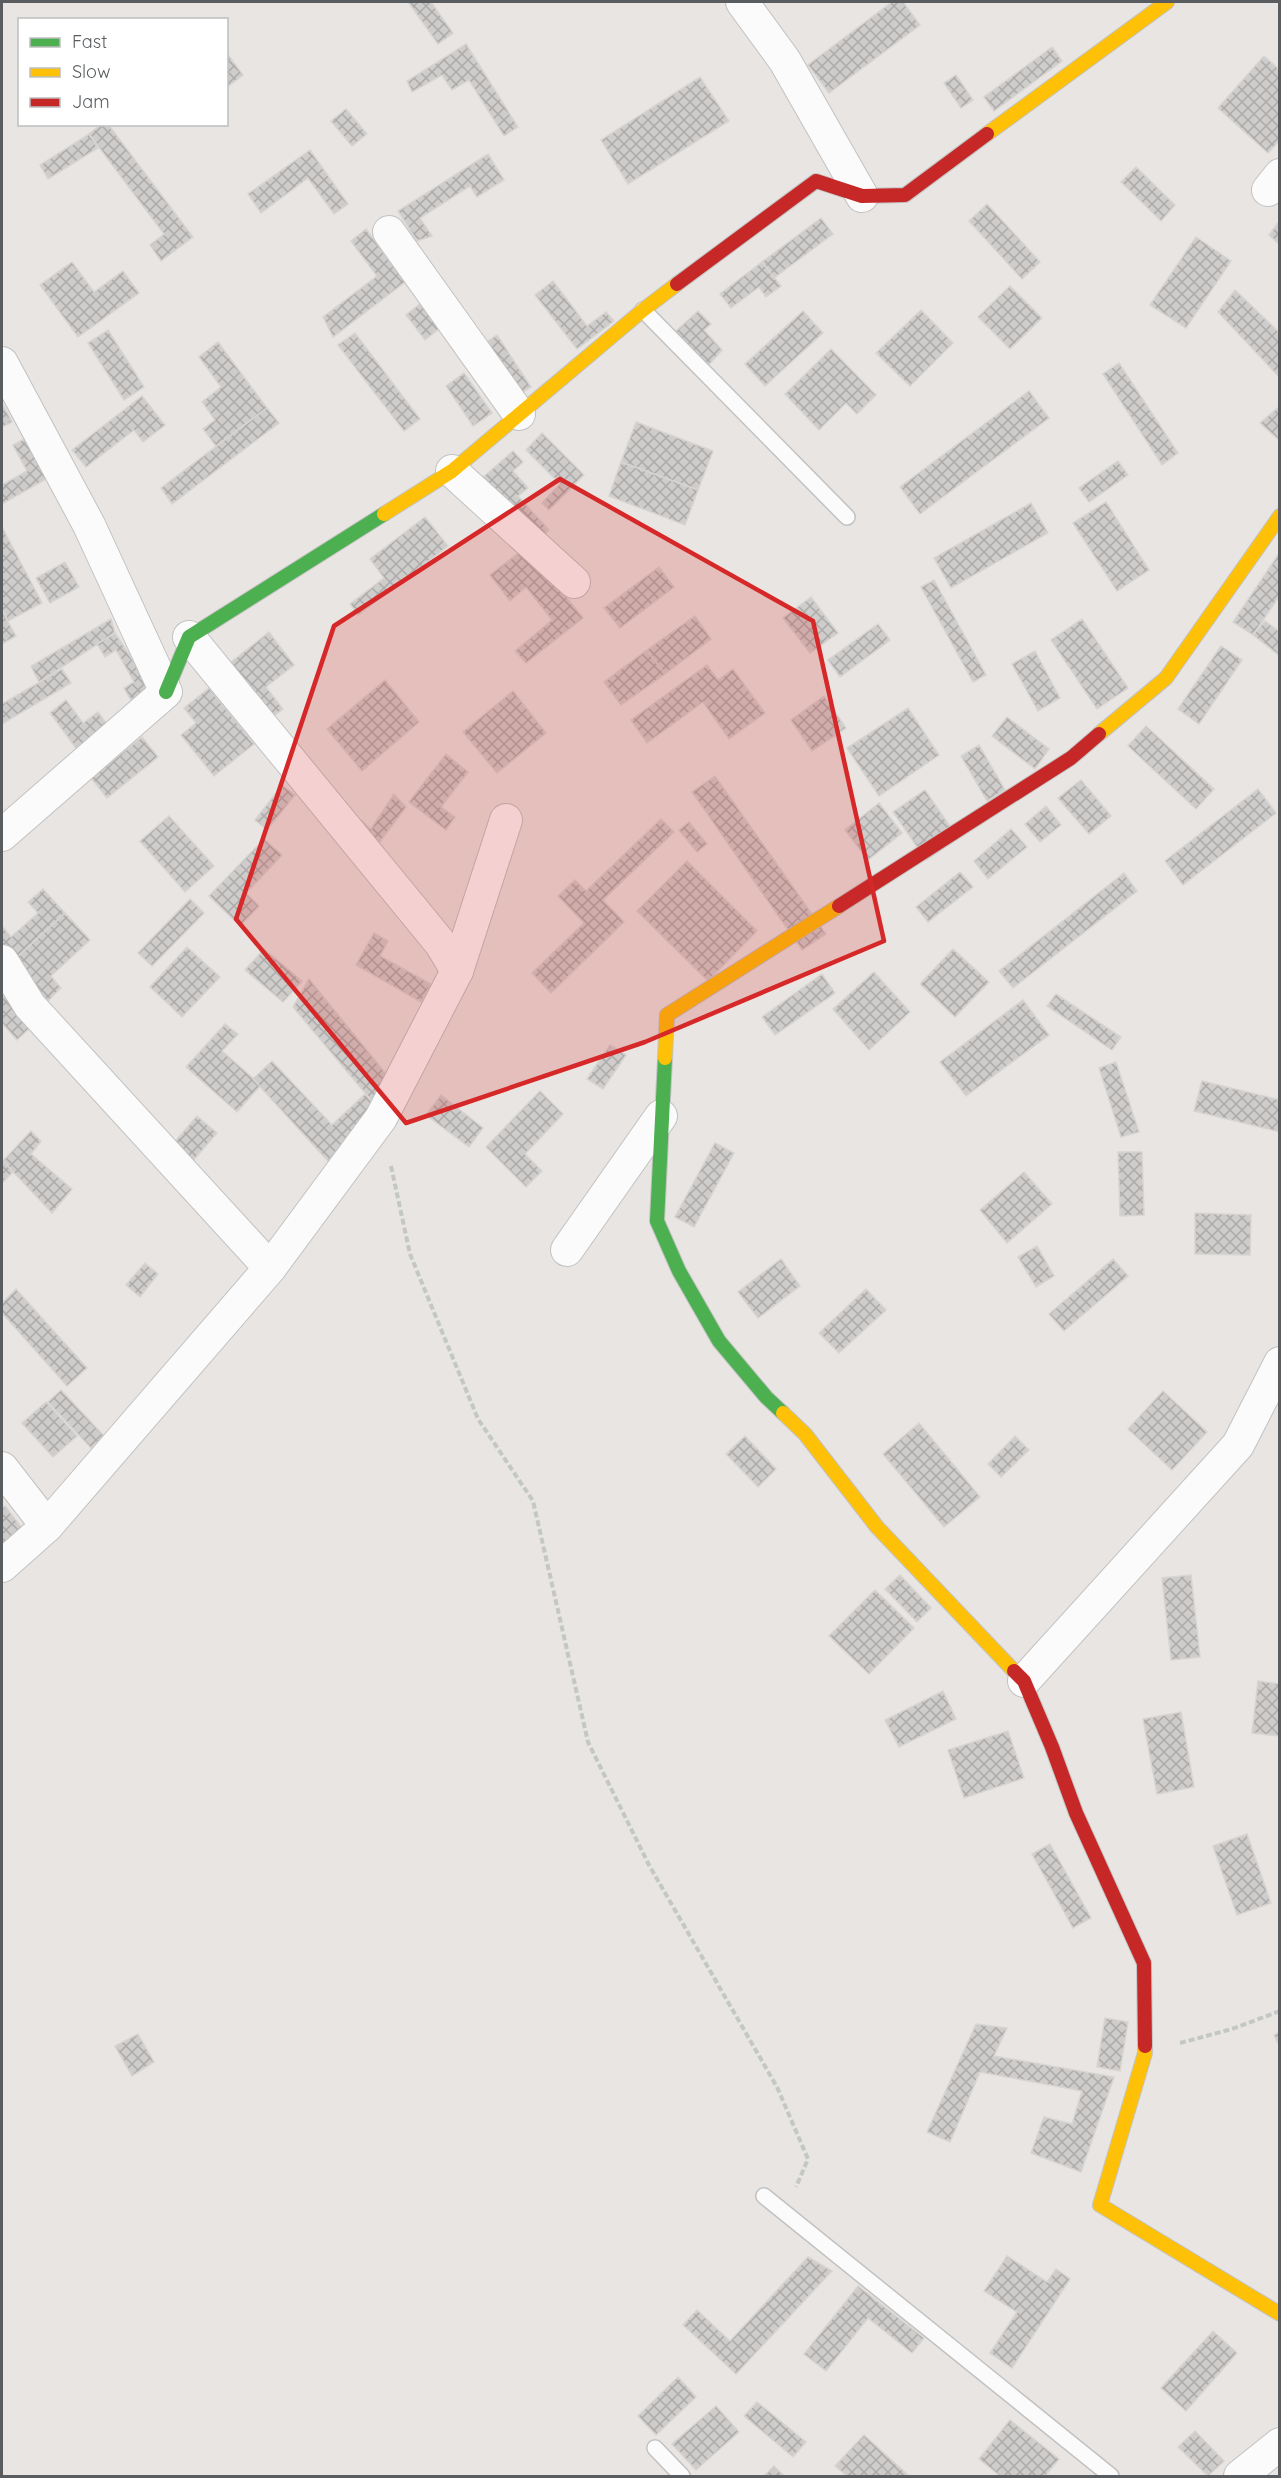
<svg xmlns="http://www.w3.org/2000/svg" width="1281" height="2478" viewBox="0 0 1281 2478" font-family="Quicksand,sans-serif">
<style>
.building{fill:url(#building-cross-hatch);stroke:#d7d4d2;stroke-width:1.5}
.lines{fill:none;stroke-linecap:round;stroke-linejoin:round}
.lane-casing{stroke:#c2c2c2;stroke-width:18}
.street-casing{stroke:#c2c2c2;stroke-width:34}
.fast-casing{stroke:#c3c3c3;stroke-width:16}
.slow-casing{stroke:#c3c3c3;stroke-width:16}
.jam-casing{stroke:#c3c3c3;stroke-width:16}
.path{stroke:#c3c7c5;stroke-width:4;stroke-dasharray:6 3;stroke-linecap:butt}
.lane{stroke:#fcfbfb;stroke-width:15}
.street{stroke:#fcfbfb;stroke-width:32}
.fast{stroke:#4caf50;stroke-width:14}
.slow{stroke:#ffc107;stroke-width:14}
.jam{stroke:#c62828;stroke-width:14}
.marked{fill:#d62828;fill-opacity:0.2;stroke:#d62828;stroke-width:4.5;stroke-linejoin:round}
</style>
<defs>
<pattern id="building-cross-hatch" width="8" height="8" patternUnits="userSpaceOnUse" patternTransform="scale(1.5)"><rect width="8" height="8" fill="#cfcdcb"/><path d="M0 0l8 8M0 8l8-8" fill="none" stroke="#abaaa8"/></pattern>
</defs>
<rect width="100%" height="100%" fill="#e8e5e2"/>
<g class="building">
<polygon points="408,2 431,2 453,33 438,44"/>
<polygon points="892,2 903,2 920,25 829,93 808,65"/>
<polygon points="466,44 518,127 504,136 469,80 452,90 442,75 412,92 407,81"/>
<polygon points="1052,47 1062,61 994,111 984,97"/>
<polygon points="226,52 243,75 226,88"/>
<polygon points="1264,56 1280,70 1280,140 1268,153 1218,108"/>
<polygon points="956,75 973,100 961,108 944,83"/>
<polygon points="700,77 729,121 628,184 601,140"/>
<polygon points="346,109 367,134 352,146 331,121"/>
<polygon points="102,124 108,124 193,237 161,261 150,245 164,234 89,134"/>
<polygon points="89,134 98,148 48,179 40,165"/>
<polygon points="310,150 348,204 334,214 308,178 261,213 248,194"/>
<polygon points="488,154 504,180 477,197 470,186 420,218 432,236 417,241 398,211"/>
<polygon points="1136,167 1175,205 1161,221 1121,182"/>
<polygon points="987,204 1040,262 1022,279 969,221"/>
<polygon points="821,218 833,234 774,278 762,262"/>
<polygon points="1280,220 1280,245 1269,235"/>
<polygon points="366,229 405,282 333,337 323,317 377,276 351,241"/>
<polygon points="1196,237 1231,261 1186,328 1150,305"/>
<polygon points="72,262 94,292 123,271 139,293 78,337 40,285"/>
<polygon points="762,262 781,286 766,297 759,287 731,308 720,294"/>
<polygon points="553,281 587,326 606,312 614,321 577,349 535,295"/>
<polygon points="1010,286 1042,318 1010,349 978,317"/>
<polygon points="1235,290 1280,333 1280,378 1218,312"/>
<polygon points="421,303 440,328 425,340 406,315"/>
<polygon points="921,310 953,343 910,386 876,353"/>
<polygon points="698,311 711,324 704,330 722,350 707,367 675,332"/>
<polygon points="803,311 823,333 765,386 745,364"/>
<polygon points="108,330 144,387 124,400 88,343"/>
<polygon points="355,333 420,419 404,431 338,345"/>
<polygon points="497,335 531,387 518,395 485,343"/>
<polygon points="218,342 267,408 216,446 203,429 215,420 202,402 221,387 199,357"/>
<polygon points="831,349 876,395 857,414 846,403 819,430 785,394"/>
<polygon points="1119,363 1178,453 1162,465 1103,374"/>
<polygon points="464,373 492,413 473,426 446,386"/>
<polygon points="1029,391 1049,418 920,514 900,487"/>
<polygon points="142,396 165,425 143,442 134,430 86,467 72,450"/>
<polygon points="2,405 3,405 12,422 2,427"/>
<polygon points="1280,406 1280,441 1260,423"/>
<polygon points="267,408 279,423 172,504 161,488"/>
<polygon points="636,422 713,451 698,490 621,462"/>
<polygon points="542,433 584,475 549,510 542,503 560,484 526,450"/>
<polygon points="26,438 48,478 2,504 2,483 2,485 27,471 13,445"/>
<polygon points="513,451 523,462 513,471 528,488 518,496 549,530 536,542 481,479"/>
<polygon points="1118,461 1128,475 1089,502 1079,488"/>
<polygon points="621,462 698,490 685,525 609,496"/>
<polygon points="1106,502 1149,570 1117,591 1073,523"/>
<polygon points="1031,503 1048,533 951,588 934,558"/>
<polygon points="425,517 448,546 358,615 350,604 384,578 370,559"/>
<polygon points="2,527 42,603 8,621 2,608"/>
<polygon points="526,547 583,618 526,663 515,651 552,620 526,587 510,601 490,575"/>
<polygon points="1280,552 1280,595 1253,635 1233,622"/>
<polygon points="65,562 79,587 50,603 36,578"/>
<polygon points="659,567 674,587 620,628 604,608"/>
<polygon points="934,580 986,675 973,682 921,587"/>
<polygon points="811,597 838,633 810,653 783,618"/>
<polygon points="2,611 16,636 2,644"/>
<polygon points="695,616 711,639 665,674 647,650"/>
<polygon points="111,619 115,633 39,682 31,666"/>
<polygon points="1082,619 1128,688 1097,709 1051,640"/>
<polygon points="1265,621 1280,632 1280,656 1253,635"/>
<polygon points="878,624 890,640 840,677 828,660"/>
<polygon points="269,632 294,665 266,687 283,709 267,721 225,667"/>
<polygon points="115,633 151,688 131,700 124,688 134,682 116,650 105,657 97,644"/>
<polygon points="1221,646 1242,660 1199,724 1178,709"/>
<polygon points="647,650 665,674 621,705 604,682"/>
<polygon points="1035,651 1060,698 1038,711 1012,664"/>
<polygon points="707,665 718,680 733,669 765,713 729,739 703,702 647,743 631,720"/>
<polygon points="62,669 71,683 2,724 2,704"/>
<polygon points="385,680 419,722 362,771 327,729"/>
<polygon points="209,688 254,744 214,776 181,735 196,723 184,708"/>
<polygon points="513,691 546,733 497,773 463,732"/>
<polygon points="824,696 846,728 812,751 791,720"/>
<polygon points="66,700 83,723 98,712 109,727 78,751 50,713"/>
<polygon points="908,708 939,755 879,796 847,748"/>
<polygon points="1007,717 1049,749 1035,769 992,736"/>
<polygon points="1146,726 1214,789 1196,809 1128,746"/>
<polygon points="142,737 158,757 107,798 91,778"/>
<polygon points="979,745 1005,790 987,801 961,756"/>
<polygon points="446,754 468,772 441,807 455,817 446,830 409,802"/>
<polygon points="715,776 826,934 802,950 692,792"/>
<polygon points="1081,780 1111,816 1089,834 1058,798"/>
<polygon points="282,785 295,795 267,830 255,820"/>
<polygon points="1258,789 1276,813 1183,885 1165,861"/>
<polygon points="925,790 958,838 926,860 893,812"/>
<polygon points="394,794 406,807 373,851 353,828 361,820 371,829"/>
<polygon points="879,803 902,833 868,860 845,830"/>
<polygon points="1046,806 1061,825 1040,842 1025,824"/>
<polygon points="169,816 214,866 185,892 140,841"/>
<polygon points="661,819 674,832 603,900 624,922 551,993 532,973 584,923 558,896 575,880 586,891"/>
<polygon points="689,822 707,844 697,852 679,830"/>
<polygon points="1011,829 1027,847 988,879 974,861"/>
<polygon points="264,839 282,855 246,893 259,906 240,926 209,896"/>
<polygon points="687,861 757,931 708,981 637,911"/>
<polygon points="960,872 973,887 928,922 916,907"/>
<polygon points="1124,873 1137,891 1013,988 999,971"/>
<polygon points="43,889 65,913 13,961 2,949 2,926 11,937 38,913 28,902"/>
<polygon points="190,899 204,913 152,966 138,953"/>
<polygon points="65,913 90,940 51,976 61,988 48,1001 13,961"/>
<polygon points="374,933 388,941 380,956 431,984 421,1002 356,965"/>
<polygon points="187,947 220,977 182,1017 150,987"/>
<polygon points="264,949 302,981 283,1002 245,970"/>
<polygon points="953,949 989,982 955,1017 920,984"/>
<polygon points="874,972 910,1012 869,1050 833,1009"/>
<polygon points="822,974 835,993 775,1035 762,1017"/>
<polygon points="309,979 395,1085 376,1106 293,1007"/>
<polygon points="2,992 32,1026 17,1040 2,1023"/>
<polygon points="1056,994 1121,1037 1112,1050 1047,1006"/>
<polygon points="1023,1000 1049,1035 966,1096 940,1062"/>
<polygon points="225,1024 238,1034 222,1051 261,1085 237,1112 186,1067"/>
<polygon points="610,1045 626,1055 603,1089 587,1079"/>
<polygon points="272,1061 332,1125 365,1094 376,1106 328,1161 253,1079"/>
<polygon points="1116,1062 1139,1132 1121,1137 1099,1068"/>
<polygon points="1202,1081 1280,1100 1280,1132 1194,1111"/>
<polygon points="540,1091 563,1114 525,1154 542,1171 526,1187 486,1147"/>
<polygon points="441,1095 483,1128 469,1147 426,1115"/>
<polygon points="197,1116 217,1133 192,1162 172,1145"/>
<polygon points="31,1131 41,1141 31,1154 72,1189 52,1213 3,1161"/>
<polygon points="715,1143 734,1153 694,1227 675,1217"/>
<polygon points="1118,1152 1142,1152 1144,1215 1120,1216"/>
<polygon points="2,1159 13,1172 2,1183"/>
<polygon points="1024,1172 1052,1204 1007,1243 980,1210"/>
<polygon points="1195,1213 1251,1215 1250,1255 1195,1254"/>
<polygon points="1037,1246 1054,1276 1036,1287 1018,1257"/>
<polygon points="781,1259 800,1286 758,1318 738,1292"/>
<polygon points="1113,1259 1128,1276 1064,1331 1049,1314"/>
<polygon points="145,1263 158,1274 140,1297 126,1285"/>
<polygon points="16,1289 87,1368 67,1386 2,1313 2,1303"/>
<polygon points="866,1289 886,1310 839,1353 819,1333"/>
<polygon points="61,1390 104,1436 91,1448 48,1402"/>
<polygon points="1163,1391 1207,1432 1172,1470 1128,1429"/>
<polygon points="46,1402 77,1436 53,1457 22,1423"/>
<polygon points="919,1423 980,1497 944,1527 883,1454"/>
<polygon points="745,1436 776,1469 758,1487 726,1454"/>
<polygon points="1015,1436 1029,1450 1001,1477 988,1464"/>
<polygon points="5,1506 28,1536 2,1555 2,1509"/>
<polygon points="900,1575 931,1608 917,1622 885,1589"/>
<polygon points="1191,1575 1200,1657 1171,1660 1162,1578"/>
<polygon points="875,1590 914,1628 869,1674 829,1636"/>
<polygon points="1258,1681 1280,1684 1280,1736 1252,1733"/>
<polygon points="943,1691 956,1719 899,1747 885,1720"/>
<polygon points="1181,1712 1194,1787 1157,1794 1143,1719"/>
<polygon points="1008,1731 1024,1778 964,1798 948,1750"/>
<polygon points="1247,1834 1271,1903 1237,1915 1213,1846"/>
<polygon points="1050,1844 1091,1918 1073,1928 1032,1854"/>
<polygon points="1105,2018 1128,2022 1120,2071 1097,2067"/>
<polygon points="976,2024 1007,2028 994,2056 1114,2077 1081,2172 1031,2153 1044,2117 1072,2124 1082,2091 980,2072 950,2142 927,2132"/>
<polygon points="1280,2032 1280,2047 1274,2035"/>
<polygon points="138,2034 154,2062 132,2076 115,2046"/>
<polygon points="1007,2256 1047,2282 1056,2269 1070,2279 1012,2368 990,2353 1017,2312 984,2291"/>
<polygon points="808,2257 832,2271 736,2374 683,2325 697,2310 730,2341"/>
<polygon points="858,2286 924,2338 912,2353 868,2318 826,2371 804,2354"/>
<polygon points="1213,2331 1237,2353 1186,2411 1161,2388"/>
<polygon points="678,2377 696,2397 656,2435 638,2416"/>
<polygon points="757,2402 806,2442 793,2457 744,2416"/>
<polygon points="716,2406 739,2432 696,2470 672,2444"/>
<polygon points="1010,2420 1059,2459 1045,2476 1000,2476 979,2459"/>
<polygon points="1195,2431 1224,2461 1208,2476 1178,2447"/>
<polygon points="864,2435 909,2476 847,2476 835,2466"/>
<polygon points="774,2466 784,2476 764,2476"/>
</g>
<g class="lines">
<defs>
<g id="lane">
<polyline points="643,310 847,517"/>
<polyline points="764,2196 1111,2476"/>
<polyline points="655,2448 682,2476"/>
</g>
<g id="street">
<polyline points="742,2 785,61 862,196"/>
<polyline points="1268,190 1280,175"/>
<polyline points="389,232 519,414"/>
<polyline points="2,363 89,525 166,692 2,835"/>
<polyline points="452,471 574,582"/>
<polyline points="189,637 441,944 457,971"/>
<polyline points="2,961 30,1006 270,1268"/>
<polyline points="567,1250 661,1116"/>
<polyline points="2,1468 47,1526"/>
<polyline points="2,1566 47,1526 270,1268 381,1118 457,971 506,820"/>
<polyline points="1024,1681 1238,1445 1280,1363"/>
<polyline points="1240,2476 1280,2444"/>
</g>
<g id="fast">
<polyline points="166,692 189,637 384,514"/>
<polyline points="665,1058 657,1221 679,1271 719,1341 766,1397 783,1413"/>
</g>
<g id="slow">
<polyline points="987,134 1167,2"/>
<polyline points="384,514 452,471 643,310 677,284"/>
<polyline points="1099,734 1166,678 1280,516"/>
<polyline points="665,1058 667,1015 839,906"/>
<polyline points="783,1413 805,1434 877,1527 1014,1671"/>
<polyline points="1145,2046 1145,2053 1100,2205 1280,2314"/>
</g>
<g id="jam">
<polyline points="677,284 816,181 862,196 905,195 987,134"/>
<polyline points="839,906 1071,758 1099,734"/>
<polyline points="1014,1671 1024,1681 1052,1747 1076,1813 1144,1963 1145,2046"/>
</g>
</defs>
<use href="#lane" class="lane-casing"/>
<use href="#street" class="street-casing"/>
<use href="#fast" class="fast-casing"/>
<use href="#slow" class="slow-casing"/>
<use href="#jam" class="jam-casing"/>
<g class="path">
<polyline points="391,1166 410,1254 478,1419 533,1501 588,1742 649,1865 777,2087 808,2159 796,2187"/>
<polyline points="1180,2043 1232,2029 1280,2011"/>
</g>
<use href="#lane" class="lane"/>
<use href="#street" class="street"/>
<use href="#fast" class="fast"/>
<use href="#slow" class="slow"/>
<use href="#jam" class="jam"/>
</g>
<path class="marked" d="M560,479L813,621L884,941L645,1042L406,1123L236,919L334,626Z"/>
<rect width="1281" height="2478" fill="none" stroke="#595d5f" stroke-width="6"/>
<rect x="18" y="18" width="210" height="108" fill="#ffffff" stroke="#bdbebf" stroke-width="1.5"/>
<rect x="30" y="38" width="30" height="9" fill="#4caf50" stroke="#bdbebf" stroke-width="1.5"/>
<text x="72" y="48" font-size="18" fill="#595d5f">Fast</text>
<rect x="30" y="68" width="30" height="9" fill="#ffc107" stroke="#bdbebf" stroke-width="1.5"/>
<text x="72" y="78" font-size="18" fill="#595d5f">Slow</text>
<rect x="30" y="98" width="30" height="9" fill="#c62828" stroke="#bdbebf" stroke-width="1.5"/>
<text x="72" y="108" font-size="18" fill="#595d5f">Jam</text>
</svg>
